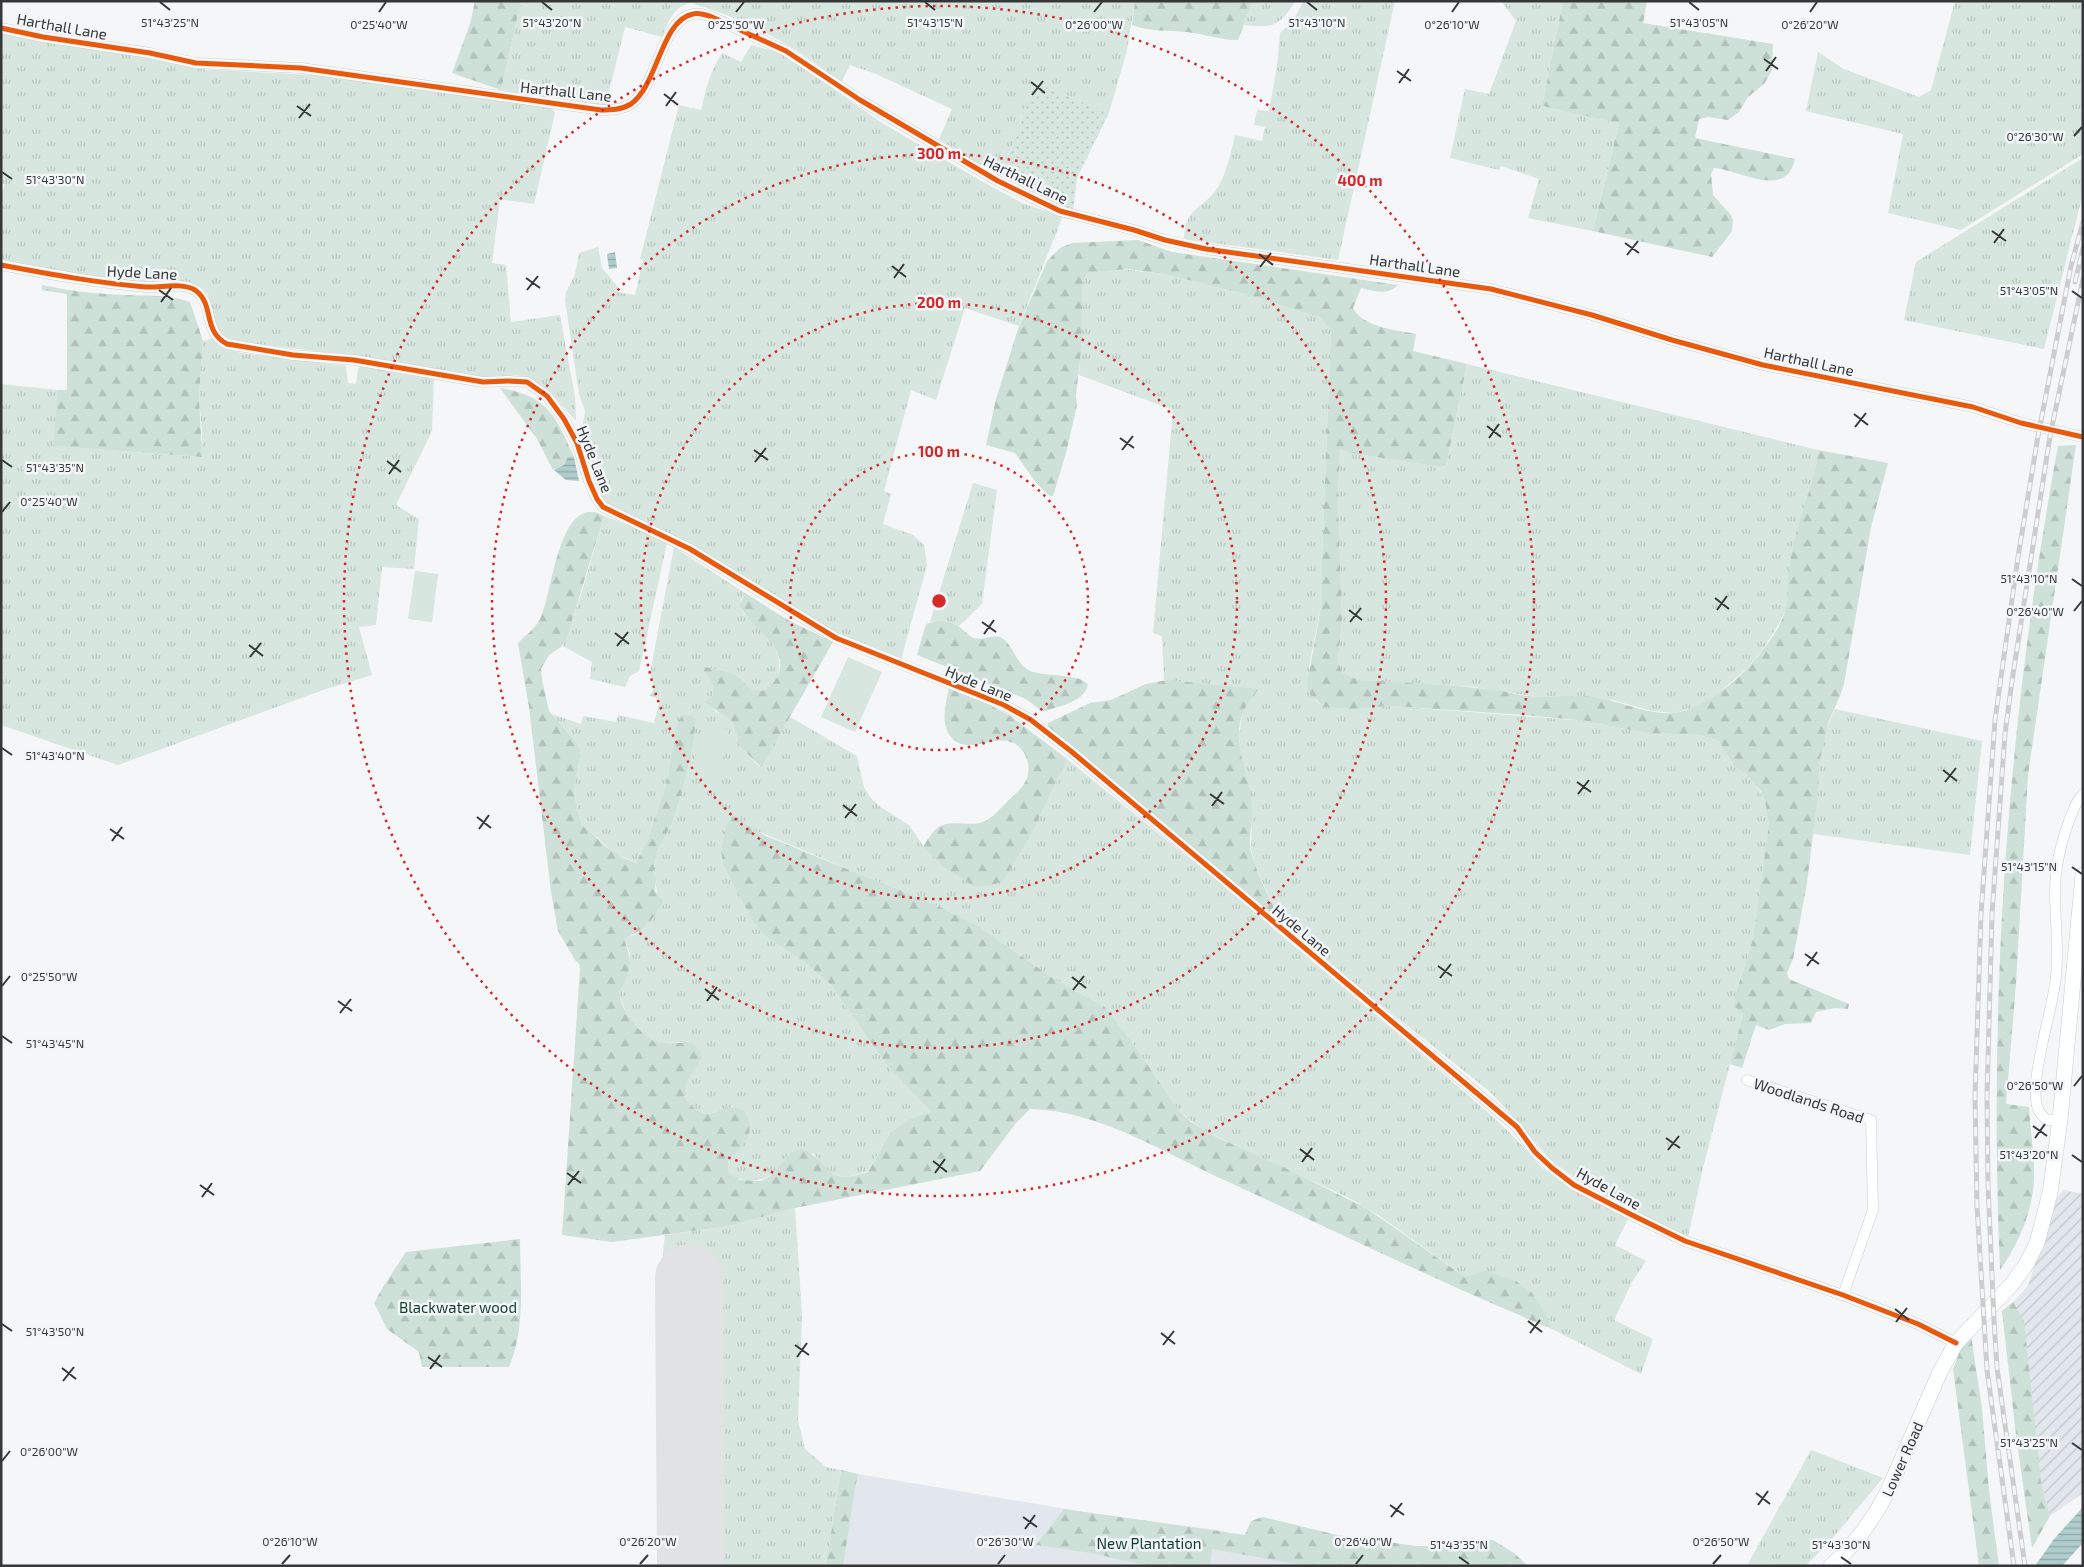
<svg xmlns="http://www.w3.org/2000/svg" width="2084" height="1567" viewBox="0 0 2084 1567" font-family="'Exo 2',sans-serif">
<style>
.built{fill:#e1e7ec}
.industrial{fill:url(#industrial-furrows)}
.grass{fill:url(#grass-tufts)}
.forest{fill:url(#forest-firs)}
.garden{fill:url(#garden-dots)}
.pitch{fill:#d7e6df}
.water{fill:url(#water-rules)}
.lines{fill:none;stroke-linecap:round;stroke-linejoin:round}
.runway{stroke:#e0e2e3;stroke-width:68}
.street-casing{stroke:#cacccd;stroke-width:11}
.secondary-casing{stroke:#cacccd;stroke-width:16}
.street{stroke:#fdfefe;stroke-width:10}
.secondary{stroke:#fdfefe;stroke-width:15}
.rail-casing{stroke:#cdcdce;stroke-width:5}
.rail{stroke:#f3f6f9;stroke-width:3;stroke-dasharray:9;stroke-linecap:butt}
.cycleway-casing{stroke:#f3f6f9;stroke-width:8}
.cycleway{stroke:#e8590c;stroke-width:5}
.ticks{fill:none;stroke:#353738;stroke-width:2}
.ring{fill:none;stroke:#d62828;stroke-width:2.5;stroke-dasharray:2.5 5}
.labels{text-anchor:middle;dominant-baseline:central;stroke-width:5;stroke-linejoin:round;paint-order:stroke}
.street-label{font-size:15px;fill:#353738;stroke:#f3f6f9}
.park-label{font-size:15px;fill:#0f3c28;stroke:#f3f6f9}
.ticks-label{font-size:12px;text-anchor:middle;fill:#353738;stroke:#f3f6f9;stroke-width:5;stroke-linejoin:round;paint-order:stroke}
.centre{fill:#d62828;stroke:#f3f6f9;stroke-width:2.5}
.ring-label{font-size:15px;text-anchor:middle;font-weight:bold;fill:#d62828;stroke:#f3f6f9;stroke-width:5;stroke-linejoin:round;paint-order:stroke}
</style>
<defs>
<pattern id="industrial-furrows" width="10" height="10" patternUnits="userSpaceOnUse" patternTransform="scale(1.25)"><rect width="10" height="10" fill="#e1e7ec"/><path d="M-1 1l2-2M0 10L10 0M9 11l2-2" fill="none" stroke="#c2c7cb"/></pattern>
<pattern id="grass-tufts" width="24" height="20" patternUnits="userSpaceOnUse" patternTransform="scale(1.25)"><rect width="24" height="20" fill="#d7e6df"/><path d="M3 7l-1-3M5 7V3M7 7l1-3M15 17l-1-3M17 17v-4M19 17l1-3" fill="none" stroke="#b9c6c0"/></pattern>
<pattern id="forest-firs" width="22" height="20" patternUnits="userSpaceOnUse" patternTransform="scale(1.25)"><rect width="22" height="20" fill="#cde1d8"/><path d="M5 1l3.5 6h-7zM16 11l3.5 6h-7z" fill="#b1c2ba"/></pattern>
<pattern id="garden-dots" width="8" height="8" patternUnits="userSpaceOnUse" patternTransform="scale(1.25)"><rect width="8" height="8" fill="#d7e6df"/><path d="M2 2h.1M6 6h.1" fill="none" stroke="#b9c6c0" stroke-width="1.8" stroke-linecap="round"/></pattern>
<pattern id="water-rules" width="6" height="5" patternUnits="userSpaceOnUse" patternTransform="scale(1.25)"><rect width="6" height="5" fill="#afcdcd"/><path d="M0 2.5h6" fill="none" stroke="#8fa7a7"/></pattern>
</defs>
<rect width="100%" height="100%" fill="#f4f6f8"/>
<polygon class="built" points="858,1474 1096,1514 1217,1530 1378,1566 843,1566"/>
<polygon class="industrial" points="2064,1190 2083,1194 2083,1493 2050,1516 2041,1483 2013,1302 2028,1286 2056,1198"/>
<g class="grass">
<path d="M521,1H1135L1127,50L1109,113L1034,82L1002,174L981,165L939,139L952,109L876,74L850,65L841,83C800,48 744,18 691,3C673,7 669,20 662,37L625,27L605,108L501,90Z"/>
<path d="M1253,1H1295C1280,27 1272,28 1244,25Z"/>
<path d="M1304,1H1395L1338,260L1184,239C1185,205 1204,210 1218,187C1227,172 1231,152 1235,135L1262,141L1265,127L1254,125L1257,110L1269,111L1277,66L1280,33L1294,19Z"/>
<polygon points="1501,1 1563,1 1542,106 1619,122 1593,231 1528,218 1539,179 1501,166 1499,170 1450,158 1465,89 1489,94 1516,21"/>
<polygon points="1955,1 2083,1 2083,154 1961,230 1888,213 1903,134 1806,111 1818,52 1844,69 1919,97 1931,90"/>
<polygon points="1,32 136,52 197,69 330,76 379,84 535,102 552,108 555,113 534,204 500,199 492,263 506,265 511,322 560,315 575,397 576,421 547,389 526,377 516,375 480,378 372,358 242,342 221,336 212,321 208,294 201,287 180,282 153,282 63,275 1,259 1,197 5,184 1,183"/>
<path d="M751,45L773,51L790,59L882,123L990,186L1024,204L1063,216L1019,326L965,308L936,400L911,390L884,491L891,494L883,524L913,535L924,545L927,565L901,660L838,634L611,508C579,481 603,455 582,428L585,411L579,394L565,300L566,292L575,274L579,253L598,247L602,268L618,287L617,292L635,295L643,260L640,259L679,105L701,110C706,89 710,71 722,53L741,62Z"/>
<polygon points="2083,158 2083,193 2044,349 1904,320 1916,262"/>
<path d="M1121,269L1164,274L1248,295L1319,317L1331,330L1322,560V601L1309,667L1315,700L1324,707L1350,709L1391,706L1587,721L1645,733L1700,735L1719,741C1725,748 1727,757 1733,764C1736,768 1742,770 1745,773C1763,790 1770,809 1769,833L1753,939L1736,993L1743,1014L1703,1168L1688,1237L1652,1220L1580,1181L1552,1161L1511,1114L1489,1091L1363,990L1279,919L1255,865L1251,849L1252,812L1241,757L1239,737L1242,715L1252,688L1164,680L1162,636L1153,633L1173,410L1079,375L1083,282L1087,273Z"/>
<polygon points="214,338 223,347 241,353 346,366 348,383 356,384 358,369 361,366 434,379 432,431 396,505 419,519 414,569 382,567 376,625 359,627 372,675 323,690 118,765 1,725 1,384 57,390 55,446 201,457 202,434 199,396 203,341"/>
<polygon points="1467,364 1818,450 1813,484 1798,527 1789,572 1789,594 1786,610 1779,623 1763,650 1747,668 1718,694 1698,707 1674,713 1652,711 1613,700 1588,696 1537,697 1475,687 1358,680 1342,672 1338,661 1342,619 1338,499 1340,448 1351,453 1440,467 1446,466"/>
<polygon points="973,483 997,490 982,604 959,626 937,621 930,622"/>
<polygon points="604,516 644,531 667,543 639,671 630,676 625,687 590,679 592,662 563,646 582,591"/>
<path d="M674,547L745,593L741,600L742,611C759,630 788,649 777,678C774,685 767,691 760,692C750,692 746,681 739,677C729,670 716,670 705,667L706,674C712,681 715,687 712,697L705,701L716,712L726,715L734,721L737,730L738,745L760,767L790,717L857,756L864,787L870,797L879,806L909,825L926,850L943,867L975,887L992,886L1034,829L1067,759L1213,878L1408,1043L1492,1116L1518,1141L1541,1167L1565,1184L1628,1219L1615,1245L1646,1261L1632,1282L1614,1320L1653,1339L1641,1374L1552,1329L1547,1317L1465,1277L1378,1215L1351,1199L1201,1129L1178,1110L1133,1043L1105,1007L1050,976L1001,942L951,912L757,831L725,829L721,850L723,864L751,919L765,936L804,962L830,984L889,1068L931,1112L909,1119L890,1133L868,1171C840,1181 831,1178 814,1154L790,1153C775,1170 771,1182 747,1180C739,1180 735,1179 729,1173L728,1161L734,1153L733,1106C708,1116 700,1118 684,1096L687,1081L682,1042C676,1042 668,1044 662,1043C639,1041 626,1014 619,995L625,981L630,954L624,939L636,934L659,910C657,900 657,881 653,874L657,852L672,823L683,789L693,746L696,719L673,754L667,782L647,842L638,863L615,854L582,824L577,809L574,790L581,751L578,744L552,714L581,724L583,716L616,722L618,715L654,723L660,699L650,696C656,688 653,682 650,673Z"/>
<path d="M1835,709L1982,741L1970,855L1813,834C1819,793 1815,747 1835,709Z"/>
<polygon points="795,1208 802,1314 798,1420 805,1449 826,1467 841,1470 826,1566 661,1566 663,1252 665,1235 729,1226"/>
<polygon points="1811,1450 1883,1478 1826,1546 1805,1566 1748,1564"/>
</g>
<g class="forest">
<polygon points="475,1 521,1 501,90 452,73 470,24"/>
<path d="M1135,1H1253L1238,40C1220,40 1204,34 1187,32C1169,30 1149,32 1132,25Z"/>
<path d="M1563,1H1647L1643,23L1773,44L1772,70L1764,84L1748,97L1739,112L1728,120L1708,117L1699,119L1695,138L1795,159C1786,200 1740,170 1714,168L1711,174L1713,195L1731,215L1733,220L1732,231L1712,257L1593,231L1619,123L1542,106Z"/>
<path d="M1138,240L1172,252L1398,285C1387,296 1375,291 1361,288L1353,308C1364,328 1396,330 1416,334L1413,351L1467,364L1446,466L1440,467L1351,453L1340,449L1338,499L1342,619L1338,661L1342,672L1358,680C1401,682 1444,684 1487,689C1504,690 1522,697 1539,697C1556,697 1572,695 1588,696C1617,699 1645,715 1673,713C1716,709 1774,649 1786,609C1789,596 1787,584 1789,571C1790,560 1793,549 1795,538C1802,506 1815,484 1818,450L1888,463L1871,527L1844,684L1840,696L1828,723L1820,760L1817,803L1807,883L1793,959L1787,973L1789,979L1849,1004L1848,1009L1835,1008L1816,1012L1811,1023L1785,1024L1769,1030L1756,1025L1742,1068L1730,1064L1743,1014L1734,1006L1736,993L1753,939L1769,825L1765,802L1760,790L1745,773L1734,766L1719,741L1700,735L1645,733L1587,721L1524,715L1391,706L1350,709L1324,707L1309,693L1307,685L1322,601V560L1331,330L1319,317L1248,295L1164,274L1127,269L1087,273L1083,282L1081,350L1076,396L1077,405L1066,453L1053,496H1050L1037,484L1015,453L986,445L996,399L1018,329L1047,261L1060,248L1072,243Z"/>
<path d="M42,285C69,291 97,294 124,295C145,296 170,294 190,302L203,341L199,396L202,457L54,446L57,390H67V294L42,290Z"/>
<path d="M500,388C547,395 556,416 574,457H567C565,468 560,466 553,470L537,439Z"/>
<path d="M2076,445L2028,775L2016,984L2006,1104L2029,1107C2030,1131 2035,1156 2034,1180C2032,1213 2019,1243 2000,1270C1988,995 2008,717 2058,446Z"/>
<path d="M588,512H595L604,516L566,640L561,647L549,655L541,669L542,680L549,711L578,744L581,751L574,790L577,809L582,824L605,846L623,858L637,863L647,842L667,782L678,721L684,715L692,716L696,719L693,746L683,789L672,823L657,852L653,874L656,878L655,891L663,901C656,918 641,932 624,939C630,956 632,962 626,979C624,984 621,989 620,993C618,1007 642,1037 654,1041C666,1045 680,1042 692,1043L701,1052L702,1057L687,1081L684,1096C690,1104 694,1110 704,1113C715,1116 724,1106 734,1107C750,1107 753,1129 746,1141C742,1148 733,1154 728,1161L729,1173L740,1180L761,1181L770,1176L790,1153L801,1149C834,1162 821,1187 868,1172L890,1133L909,1119L931,1112L889,1068L830,984L804,962L765,936L751,919L723,864L721,850L725,829L732,816L766,836L936,905L978,926L1050,976L1105,1007L1133,1043L1178,1110L1191,1122L1210,1134L1277,1164L1366,1208L1465,1277L1486,1271L1516,1281L1532,1293L1547,1317L1552,1329C1441,1283 1333,1230 1224,1180C1165,1153 1097,1110 1030,1109L1016,1123L980,1171L795,1208L729,1226L612,1242L562,1235L580,969L579,964L575,960L558,931L551,892L529,707L518,643C526,635 536,628 541,617C552,592 557,518 588,512Z"/>
<path d="M745,593L788,620L833,642L761,767L738,745C736,710 725,722 704,701L712,697C716,685 710,680 704,671L705,667C716,670 729,670 739,677C745,681 749,690 757,691C763,692 770,688 773,683C799,651 749,629 740,605Z"/>
<path d="M937,621C946,621 955,623 962,629C966,632 969,637 974,638C982,641 993,634 1000,637C1014,644 1015,664 1030,671C1044,677 1081,673 1088,685C1082,704 1060,705 1043,712L1026,699L917,655L926,624Z"/>
<path d="M1167,680L1252,688L1258,690C1220,730 1250,765 1252,810C1253,825 1247,841 1252,855C1258,877 1270,898 1279,919L1048,727V723L1090,703L1111,700L1146,684Z"/>
<path d="M949,688L980,700L1009,715L1067,759L1034,829L1005,878L992,886L975,887L943,867L923,847C928,839 932,831 940,826C954,819 972,828 985,821C993,817 1000,809 1006,803C1011,797 1020,791 1024,784C1032,772 1029,755 1018,746C998,730 971,756 953,739C939,726 946,704 949,688Z"/>
<path d="M520,1239C520,1282 526,1326 509,1367H422L419,1352L387,1329L374,1303L383,1287L406,1252Z"/>
<polygon points="2013,1302 2024,1321 2041,1483 2050,1516 2032,1548 2016,1435 2002,1311"/>
<polygon points="1971,1335 1982,1408 1989,1490 1999,1566 1979,1566 1953,1369 1960,1351"/>
<polygon points="841,1470 858,1474 857,1479 843,1566 826,1566"/>
<polygon points="1064,1509 1245,1535 1251,1521 1263,1517 1337,1535 1416,1546 1445,1547 1481,1540 1493,1540 1514,1553 1528,1566 1307,1566 1212,1549 1210,1566 1149,1566 1091,1553 1036,1545"/>
</g>
<path class="garden" d="M1034,82L1109,113L1077,178L1073,212C1048,203 1026,185 1002,174Z"/>
<g class="pitch">
<polygon points="415,571 438,574 432,622 408,619"/>
<polygon points="848,657 882,672 855,732 821,717"/>
<polygon points="703,724 729,730 718,780 691,774"/>
</g>
<g class="water">
<polygon points="615,252 617,268 609,269 607,254"/>
<path d="M567,457H574L579,481L566,480L554,470C561,465 565,468 567,457Z"/>
<polygon points="2083,1507 2083,1543 2062,1566 2035,1566 2054,1539"/>
</g>
<g class="lines">
<polyline class="runway" points="689,1278 691,1566"/>
<defs>
<g id="street">
<path d="M1,28L43,37L150,53L196,63L301,68L601,110C611,110 621,110 631,104C658,85 661,20 693,14C699,12 706,15 712,17L786,51L860,100L998,181L1060,211L1134,230L1165,240L1206,249L1491,289L1592,315L1672,340L1763,365L1973,407L2021,423L2083,437"/>
<path d="M1,265C49,274 97,283 146,287C160,288 182,282 195,290C215,304 202,331 227,344L293,355L354,360L483,382L508,381L527,382L547,396L564,419L577,443L589,481L597,499L603,507L690,549L836,638L1004,705L1031,720L1072,752L1517,1127L1535,1152L1552,1168L1574,1185L1630,1214L1685,1241L1843,1295L1918,1324L1956,1343"/>
<polyline points="1747,1080 1871,1120 1873,1210 1843,1295"/>
<path d="M2060,1120H2047C2044,1117 2040,1114 2039,1111C2026,1087 2054,1007 2056,976C2059,948 2055,920 2055,892C2055,869 2061,843 2069,821C2073,812 2075,802 2083,794"/>
</g>
<path id="secondary" d="M1831,1566C1856,1544 1873,1520 1888,1491L1940,1372L1956,1343L2013,1283L2027,1263L2037,1243L2050,1193L2060,1120L2083,875"/>
</defs>
<use href="#street" class="street-casing"/>
<use href="#secondary" class="secondary-casing"/>
<use href="#street" class="street"/>
<use href="#secondary" class="secondary"/>
<defs>
<g id="rail">
<polyline points="2075,282 2083,248"/>
<polyline points="2014,1566 1987,1370 1977,1206 1975,1097 1981,914 1995,720 2018,557 2038,436 2071,266 2083,222"/>
<polyline points="2025,1566 1997,1368 1994,1320 1988,1185 1987,1097 1992,914 2005,734 2012,681 2050,436 2083,279"/>
</g>
</defs>
<use href="#rail" class="rail-casing"/>
<use href="#rail" class="rail"/>
<defs>
<g id="cycleway">
<path d="M1,28L43,37L150,53L196,63L301,68L601,110C611,110 621,110 631,104C658,85 661,20 693,14C699,12 706,15 712,17L786,51L860,100L998,181L1060,211L1134,230L1165,240L1206,249L1491,289L1592,315L1672,340L1763,365L1973,407L2021,423L2083,437"/>
<path d="M1,265C49,274 97,283 146,287C160,288 182,282 195,290C215,304 202,331 227,344L293,355L354,360L483,382L508,381L527,382L547,396L564,419L577,443L589,481L597,499L603,507L690,549L836,638L1004,705L1031,720L1072,752L1517,1127L1535,1152L1552,1168L1574,1185L1630,1214L1685,1241L1843,1295L1918,1324L1956,1343"/>
</g>
</defs>
<use href="#cycleway" class="cycleway-casing"/>
<use href="#cycleway" class="cycleway"/>
</g>
<path class="ticks" d="M160,2L170,10M542,2L552,10M925,2L935,10M1307,2L1317,10M1689,2L1699,10M379,12L386,2M736,12L744,2M1094,12L1102,2M1452,12L1459,2M1810,12L1817,2M1764,59L1778,69M1397,71L1411,81M1766,71L1776,57M1031,82L1045,93M1399,83L1409,69M664,94L678,105M1032,95L1043,81M297,106L311,116M666,106L676,92M299,118L310,104M2074,136L2082,127M2,172L12,179M1992,231L2006,241M1625,243L1639,253M1994,243L2004,229M1259,254L1273,265M1627,255L1638,241M892,266L906,277M1260,267L1271,253M526,278L540,288M894,278L904,264M159,290L173,300M527,290L538,276M2072,291L2082,298M161,302L171,288M1854,414L1868,425M1487,426L1501,437M1855,427L1866,413M1120,438L1134,448M1489,438L1499,424M754,450L768,460M1122,450L1133,436M2,460L12,467M387,461L401,472M755,462L766,448M389,474L399,460M2,512L10,502M2072,579L2082,586M1715,598L1729,609M1349,610L1362,620M1717,610L1727,596M2074,611L2082,601M982,622L996,632M1350,622L1361,608M615,633L629,644M984,634L994,620M249,645L263,656M617,646L628,632M250,657L261,643M2,748L12,755M1943,770L1957,781M1577,782L1591,792M1945,782L1956,768M1210,794L1224,804M1578,794L1589,780M843,805L857,816M1212,806L1222,792M477,817L491,828M845,818L856,804M110,829L124,839M479,829L489,815M112,841L122,827M2072,867L2082,874M1805,954L1819,964M1438,966L1452,976M1807,966L1817,952M1072,977L1086,988M1440,978L1451,964M2,986L10,976M705,989L719,1000M1073,990L1084,976M338,1001L352,1011M707,1001L717,987M340,1013L351,999M2,1036L12,1043M2074,1086L2082,1076M2033,1126L2047,1136M1666,1138L1680,1148M2035,1138L2045,1124M1300,1149L1314,1160M1668,1150L1679,1136M2072,1155L2082,1162M933,1161L947,1172M1302,1162L1312,1148M567,1173L581,1183M935,1173L945,1159M200,1185L214,1195M568,1185L579,1171M202,1197L212,1183M1895,1309L1909,1320M1528,1321L1542,1332M1896,1322L1907,1308M2,1324L12,1331M1161,1333L1175,1344M1530,1333L1540,1320M795,1345L809,1355M1163,1345L1174,1331M428,1357L442,1367M797,1357L807,1343M62,1368L76,1379M430,1369L440,1355M63,1381L74,1367M2072,1443L2082,1450M2,1461L10,1451M1756,1493L1770,1504M1390,1505L1404,1515M1758,1505L1768,1491M1023,1517L1037,1527M1391,1517L1402,1503M1025,1529L1035,1515M1459,1557L1469,1564M1841,1557L1851,1564M282,1564L290,1555M640,1564L648,1555M998,1564L1005,1555M1356,1564L1363,1555M1713,1564L1721,1555"/>
<g class="ring">
<circle cx="939" cy="601" r="149"/>
<circle cx="939" cy="601" r="298"/>
<circle cx="939" cy="601" r="447"/>
<circle cx="939" cy="601" r="595"/>
</g>
<g class="labels">
<g class="street-label">
<text transform="translate(62 26) rotate(10)">Harthall Lane</text>
<text transform="translate(566 91) rotate(6)">Harthall Lane</text>
<text transform="translate(1026 179) rotate(26)">Harthall Lane</text>
<text transform="translate(1415 265) rotate(8)">Harthall Lane</text>
<text transform="translate(142 272) rotate(3)">Hyde Lane</text>
<text transform="translate(1809 361) rotate(12)">Harthall Lane</text>
<text transform="translate(595 459) rotate(68)">Hyde Lane</text>
<text transform="translate(979 683) rotate(22)">Hyde Lane</text>
<text transform="translate(1302 930) rotate(40)">Hyde Lane</text>
<text transform="translate(1809 1100) rotate(18)">Woodlands Road</text>
<text transform="translate(1609 1188) rotate(29)">Hyde Lane</text>
<text transform="translate(1902 1459) rotate(-66)">Lower Road</text>
</g>
<g class="park-label">
<text x="458" y="1307">Blackwater wood</text>
<text x="1149" y="1543">New Plantation</text>
</g>
</g>
<g class="ticks-label">
<text x="170" y="27">51°43'25"N</text>
<text x="552" y="27">51°43'20"N</text>
<text x="935" y="27">51°43'15"N</text>
<text x="1317" y="27">51°43'10"N</text>
<text x="1699" y="27">51°43'05"N</text>
<text x="379" y="29">0°25'40"W</text>
<text x="736" y="29">0°25'50"W</text>
<text x="1094" y="29">0°26'00"W</text>
<text x="1452" y="29">0°26'10"W</text>
<text x="1810" y="29">0°26'20"W</text>
<text x="2035" y="141">0°26'30"W</text>
<text x="55" y="184">51°43'30"N</text>
<text x="2029" y="295">51°43'05"N</text>
<text x="55" y="472">51°43'35"N</text>
<text x="49" y="506">0°25'40"W</text>
<text x="2029" y="583">51°43'10"N</text>
<text x="2035" y="616">0°26'40"W</text>
<text x="55" y="760">51°43'40"N</text>
<text x="2029" y="871">51°43'15"N</text>
<text x="49" y="981">0°25'50"W</text>
<text x="55" y="1048">51°43'45"N</text>
<text x="2035" y="1090">0°26'50"W</text>
<text x="2029" y="1159">51°43'20"N</text>
<text x="55" y="1336">51°43'50"N</text>
<text x="2029" y="1447">51°43'25"N</text>
<text x="49" y="1456">0°26'00"W</text>
<text x="290" y="1546">0°26'10"W</text>
<text x="648" y="1546">0°26'20"W</text>
<text x="1005" y="1546">0°26'30"W</text>
<text x="1363" y="1546">0°26'40"W</text>
<text x="1721" y="1546">0°26'50"W</text>
<text x="1459" y="1549">51°43'35"N</text>
<text x="1841" y="1549">51°43'30"N</text>
</g>
<circle cx="939" cy="601" r="8" class="centre"/>
<g class="ring-label">
<text x="939" y="159">300 m</text>
<text x="1360" y="186">400 m</text>
<text x="939" y="308">200 m</text>
<text x="939" y="457">100 m</text>
</g>
<rect width="2084" height="1567" fill="none" stroke="#353738" stroke-width="5"/>
</svg>
